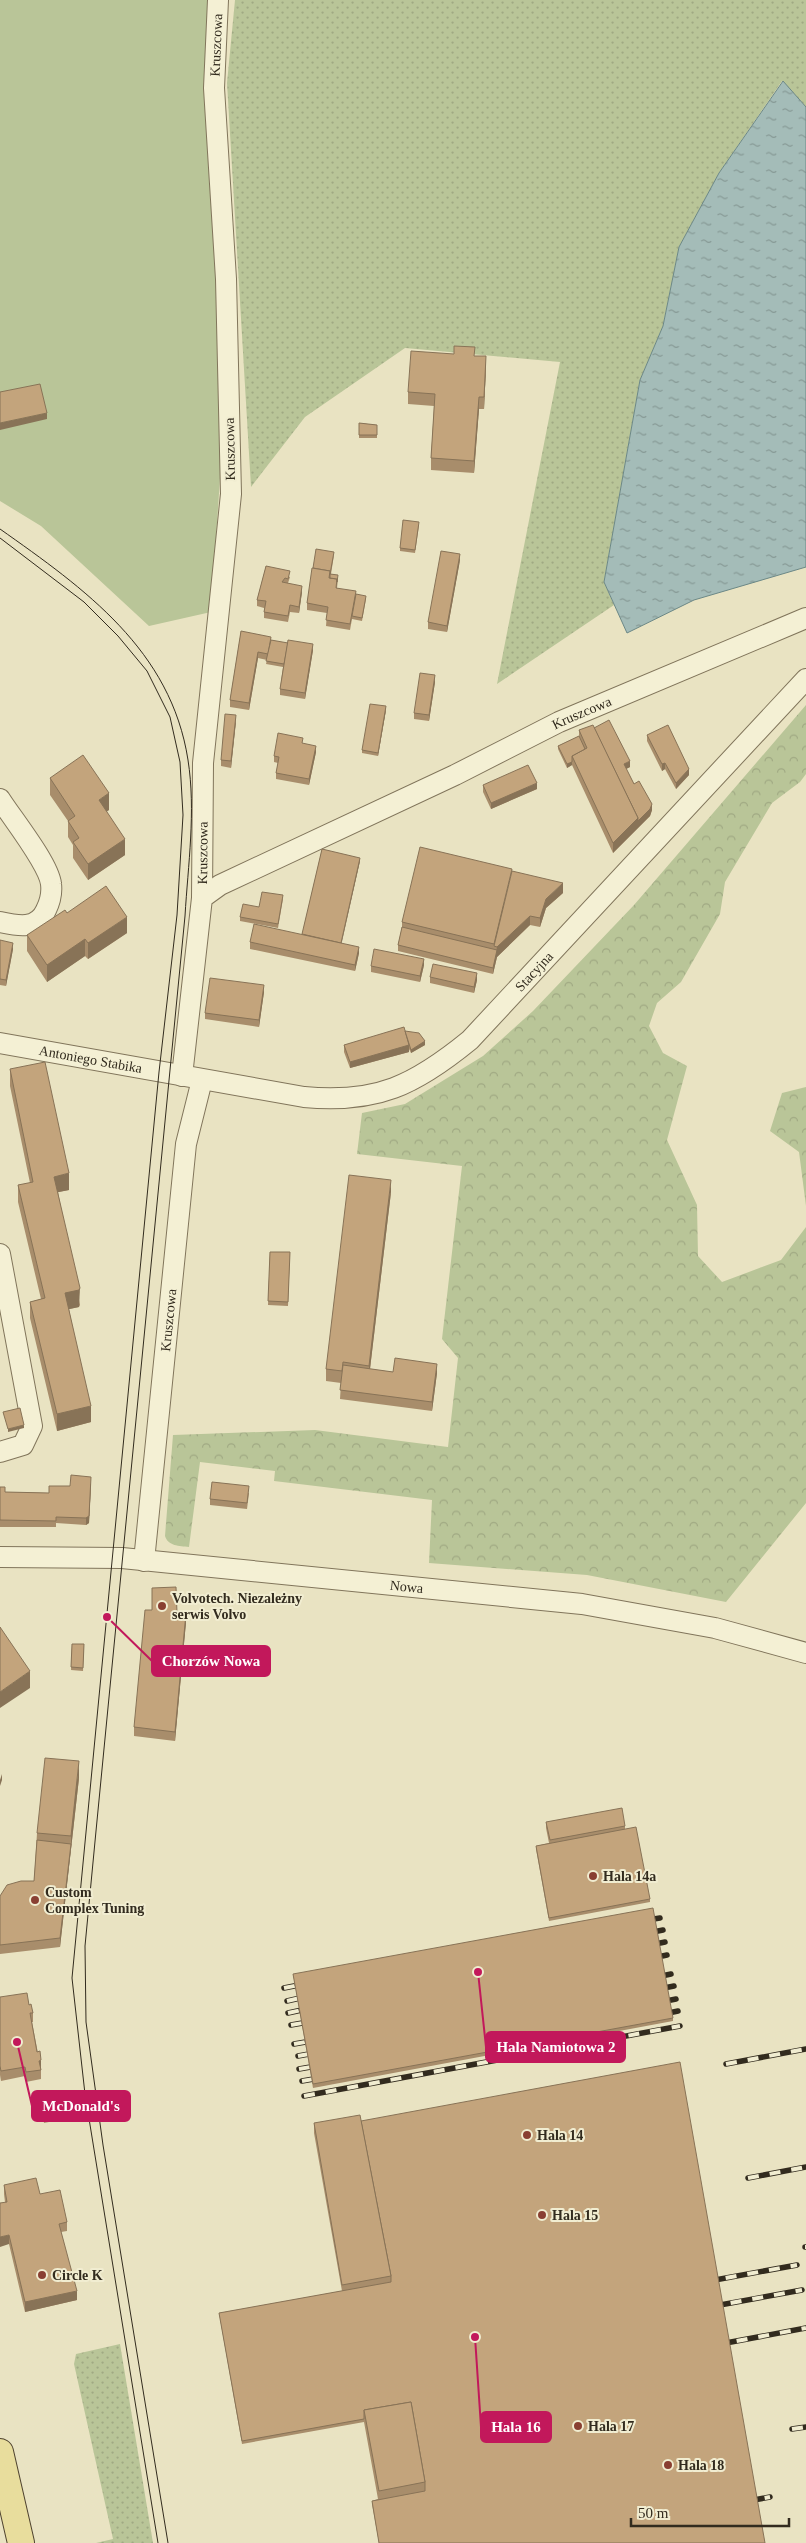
<svg xmlns="http://www.w3.org/2000/svg" width="806" height="2543" viewBox="0 0 806 2543" font-family="Georgia,serif">
<style>
.grass{fill:url(#grass-dots)}
.forest{fill:url(#forest-crowns)}
.garden{fill:#b9c598}
.water{fill:url(#water-ripples);stroke:#6c8886}
.lines{fill:none;stroke-linecap:round;stroke-linejoin:round}
.minor-casing{stroke:#81755b;stroke-width:22}
.major-casing{stroke:#4f432f;stroke-width:28}
.minor{stroke:#f4f0d4;stroke-width:20}
.major{stroke:#e8dd9d;stroke-width:26}
.tram{stroke:#322b1e;stroke-width:1}
.rail-casing{stroke:#322b1e;stroke-width:5.5}
.rail{stroke:#f1edd1;stroke-width:4;stroke-dasharray:11;stroke-linecap:butt}
.wall{fill:#a88d6b}
.shaded-wall{fill:#887357}
.building{fill:#c3a47c;stroke:#887357}
.poi-dot{fill:#893f32;stroke:#f1edd1;stroke-width:2}
.labels{text-anchor:middle;dominant-baseline:central;stroke-width:4;stroke-linejoin:round;paint-order:stroke}
.street-label{font-size:14px;fill:#322b1e;stroke:#f1edd1}
.poi-label{font-size:14px;font-weight:bold;fill:#322b1e;stroke:#f1edd1;text-anchor:start}
.leader{fill:none;stroke:#c2185b;stroke-width:2}
.callout-dot{fill:#c2185b;stroke:#f1edd1;stroke-width:2}
.callout{fill:#c2185b;stroke:#c2185b;stroke-width:2}
.callout-label{font-size:15px;text-anchor:middle;font-weight:bold;fill:#fff}
</style>
<defs>
<pattern id="grass-dots" width="8" height="8" patternUnits="userSpaceOnUse" patternTransform="scale(1.25)"><rect width="8" height="8" fill="#b9c598"/><path d="M2 2h.1M6 6h.1" fill="none" stroke="#a0a983" stroke-width="1.8" stroke-linecap="round"/></pattern>
<pattern id="forest-crowns" width="20" height="18" patternUnits="userSpaceOnUse" patternTransform="scale(1.25)"><rect width="20" height="18" fill="#b9c598"/><path d="M2 6a3 3 0 1 1 6 0M12 15a3 3 0 1 1 6 0" fill="none" stroke="#a0a983"/></pattern>
<pattern id="water-ripples" width="26" height="14" patternUnits="userSpaceOnUse" patternTransform="scale(1.25)"><rect width="26" height="14" fill="#a4bcb8"/><path d="M2 4q2-2 4 0t4 0M15 11q2-2 4 0t4 0" fill="none" stroke="#869995"/></pattern>
</defs>
<rect width="100%" height="100%" fill="#e9e3c2"/>
<g class="grass">
<polygon points="235,0 806,0 806,107 782,81 719,173 679,247 663,326 640,380 604,582 614,605 497,684 560,362 405,348 305,417 251,487 227,83"/>
<polygon points="120,2344 153,2543 96,2543 113,2539 74,2364 76,2354"/>
</g>
<g class="forest">
<path d="M806,705V774L800,782L772,803L725,882L720,914L681,982L657,1003L649,1026L663,1053L687,1066L667,1140L697,1205L698,1256L722,1282L781,1260L806,1227V1503L726,1602L587,1575L429,1563L432,1500L274,1481L275,1471L200,1462L189,1547C179,1546 168,1546 165,1536L173,1435L315,1430L448,1447L458,1358L442,1339L462,1166L357,1154L362,1113L405,1104L483,1056L533,1011L634,905Z"/>
<polygon points="806,1087 806,1206 799,1152 770,1131 782,1093"/>
</g>
<polygon class="garden" points="0,0 208,0 205,77 226,389 211,612 149,626 41,526 0,501"/>
<polygon class="water" points="783,81 806,107 806,567 694,600 627,633 604,582 640,380 663,326 679,247 719,173"/>
<g class="lines">
<defs>
<g id="minor">
<path d="M0,799C12,818 49,864 51,884C52,892 50,902 46,910C37,930 18,926 0,922"/>
<path id="s1" d="M202,898L203,763L231,494L226,279L214,88L218,0"/>
<path id="s2" d="M0,1043L304,1097C377,1104 415,1085 470,1040L806,679"/>
<path id="s3" d="M182,1076L202,898L220,885L455,775L559,722L806,618"/>
<polyline points="0,1254 32,1426 23,1445 0,1452"/>
<path id="s4" d="M0,1557L122,1558L582,1604L715,1628L806,1653"/>
<path id="s5" d="M144,1561L186,1144L202,1080"/>
</g>
<polyline id="major" points="0,2452 21,2543"/>
</defs>
<use href="#minor" class="minor-casing"/>
<use href="#major" class="major-casing"/>
<use href="#minor" class="minor"/>
<use href="#major" class="major"/>
<g class="tram">
<path d="M0,529C85,589 171,650 188,760C196,811 188,865 185,916L96,1831L85,1946L86,2022L103,2145L168,2543"/>
<polyline points="0,538 84,602 118,636 147,671 170,717 180,762 183,815 177,915 159,1072 72,1978 85,2094 158,2543"/>
</g>
<defs>
<g id="rail">
<polyline points="641,1921 660,1918"/>
<polyline points="643,1934 663,1930"/>
<polyline points="646,1946 665,1942"/>
<polyline points="648,1959 667,1955"/>
<polyline points="652,1978 671,1974"/>
<polyline points="284,1988 309,1983"/>
<polyline points="654,1990 674,1986"/>
<polyline points="287,2001 309,1996"/>
<polyline points="656,2003 676,1999"/>
<polyline points="288,2013 311,2008"/>
<polyline points="659,2015 678,2011"/>
<polyline points="291,2025 314,2021"/>
<polyline points="294,2044 317,2040"/>
<polyline points="298,2056 320,2052"/>
<polyline points="726,2064 806,2049"/>
<polyline points="299,2069 322,2065"/>
<polyline points="302,2081 325,2077"/>
<polyline points="304,2096 680,2026"/>
<polyline points="748,2178 806,2167"/>
<polyline points="805,2247 806,2247"/>
<polyline points="704,2282 797,2265"/>
<polyline points="709,2307 802,2290"/>
<polyline points="715,2345 806,2328"/>
<polyline points="792,2429 806,2427"/>
<polyline points="743,2502 770,2497"/>
</g>
</defs>
<use href="#rail" class="rail-casing"/>
<use href="#rail" class="rail"/>
</g>
<g class="wall">
<polygon points="475,356 486,368 484,409 479,409 474,473 431,470 431,458 434,406 408,404 408,392"/>
<polygon points="359,423 377,425 377,438 359,438"/>
<polygon points="419,525 415,553 400,551 400,548"/>
<polygon points="334,555 331,574 338,579 337,588 356,594 366,599 362,621 352,619 350,630 326,626 327,613 307,610 307,603"/>
<polygon points="460,560 447,632 428,629 428,622"/>
<polygon points="266,566 290,577 288,583 302,592 299,613 290,612 288,622 264,618 264,608 257,606 257,600"/>
<polygon points="241,631 271,640 313,650 305,699 280,695 280,689 283,667 266,664 267,660 258,658 249,710 230,707 230,700"/>
<polygon points="435,682 429,721 414,719 414,713"/>
<polygon points="386,710 378,756 362,753 362,750"/>
<polygon points="236,721 231,768 221,766 221,760"/>
<polygon points="594,728 630,767 626,769 634,784 652,810 650,816 613,853 572,765 567,768 558,749 558,746 579,736 579,730"/>
<polygon points="647,735 689,775 676,789 665,769 662,771 647,741"/>
<polygon points="303,744 316,752 309,785 276,779 276,773 278,763 274,762 274,756"/>
<polygon points="50,778 109,810 106,811 125,855 88,880 73,858 73,845 68,837 68,821 50,795"/>
<polygon points="483,785 537,789 491,809 483,792"/>
<polygon points="322,849 360,861 341,943 359,953 355,971 250,949 250,942 302,935"/>
<polygon points="563,893 546,908 540,927 530,925 497,957 493,974 398,951 398,945 402,927 402,922"/>
<polygon points="283,899 278,928 240,921 240,917 259,907"/>
<polygon points="67,913 127,933 88,959 85,956 47,982 27,951 27,935"/>
<polygon points="0,940 13,949 6,986 0,985"/>
<polygon points="424,965 420,982 371,972 371,966"/>
<polygon points="430,977 477,980 474,993 430,983"/>
<polygon points="264,992 259,1027 205,1019 205,1013"/>
<polygon points="405,1031 425,1045 411,1053 409,1049 409,1052 350,1068 344,1052 344,1045"/>
<polygon points="10,1069 69,1190 58,1192 80,1305 79,1307 69,1309 91,1422 57,1431 30,1318 30,1302 41,1299 18,1202 18,1185 30,1183 10,1086"/>
<polygon points="391,1192 370,1369 393,1372 437,1373 432,1411 340,1399 341,1383 326,1381 326,1369"/>
<polygon points="270,1252 290,1252 288,1306 268,1305"/>
<polygon points="91,1484 89,1523 86,1525 56,1523 56,1527 0,1527 0,1487 5,1492 49,1493 70,1486"/>
<polygon points="249,1493 247,1509 210,1505 210,1499"/>
<polygon points="177,1613 186,1622 175,1741 134,1736 134,1727"/>
<polygon points="72,1644 84,1644 83,1671 71,1670"/>
<polygon points="79,1778 60,1947 0,1954 0,1896 34,1881 37,1833"/>
<polygon points="546,1822 625,1826 625,1829 650,1899 650,1902 549,1921 536,1849 536,1846 549,1843 546,1828"/>
<polygon points="293,1974 673,2018 673,2021 313,2088"/>
<polygon points="0,1997 29,2005 33,2013 33,2022 32,2022 41,2069 41,2079 26,2082 25,2076 1,2081 0,2075"/>
<polygon points="42,2111 59,2117 59,2120 44,2123"/>
<polygon points="361,2121 765,2543 379,2543 372,2504 372,2501 378,2499 364,2422 242,2444 219,2313 342,2291 314,2133 314,2123"/>
<polygon points="4,2185 40,2194 67,2222 67,2231 61,2232 77,2300 25,2312 9,2244 5,2202 4,2194"/>
</g>
<g class="shaded-wall">
<polygon points="486,356 486,368 484,409 484,397"/>
<polygon points="479,397 479,409 474,473 474,461"/>
<polygon points="47,413 47,419 0,430 0,423"/>
<polygon points="460,554 460,560 447,632 447,626"/>
<polygon points="302,586 302,592 299,613 299,607"/>
<polygon points="313,644 313,650 305,699 305,693"/>
<polygon points="258,652 258,658 249,710 249,703"/>
<polygon points="435,675 435,682 429,721 429,715"/>
<polygon points="386,706 386,710 378,756 378,753"/>
<polygon points="236,715 236,721 231,768 231,761"/>
<polygon points="316,746 316,752 309,785 309,779"/>
<polygon points="630,761 630,767 624,770 624,764"/>
<polygon points="572,762 572,765 567,768 567,764"/>
<polygon points="665,763 665,769 662,771 662,764"/>
<polygon points="689,769 689,775 676,789 676,783"/>
<polygon points="537,783 537,789 491,809 491,803"/>
<polygon points="109,793 109,810 99,817 99,800"/>
<polygon points="652,804 652,810 650,816 613,853 613,843"/>
<polygon points="125,839 125,855 88,880 88,864"/>
<polygon points="360,858 360,861 341,946 341,943"/>
<polygon points="563,883 563,893 546,908 540,927 540,918 546,899"/>
<polygon points="530,916 530,925 497,957 493,974 493,968 497,947"/>
<polygon points="127,917 127,933 88,959 88,943"/>
<polygon points="85,939 85,956 47,982 47,965"/>
<polygon points="13,943 13,949 6,986 6,980"/>
<polygon points="359,947 359,953 355,971 355,965"/>
<polygon points="424,959 424,965 420,982 420,976"/>
<polygon points="477,973 477,980 474,993 474,987"/>
<polygon points="264,985 264,992 259,1027 259,1020"/>
<polygon points="425,1041 425,1045 411,1053 411,1050"/>
<polygon points="409,1045 409,1052 350,1068 350,1062"/>
<polygon points="69,1173 69,1190 54,1193 54,1177"/>
<polygon points="391,1180 391,1192 369,1377 369,1366"/>
<polygon points="80,1288 79,1307 65,1310 65,1293"/>
<polygon points="437,1364 437,1373 432,1411 432,1402"/>
<polygon points="91,1406 91,1422 57,1431 57,1414"/>
<polygon points="24,1425 24,1428 8,1432 8,1429"/>
<polygon points="91,1484 89,1523 86,1525 86,1518"/>
<polygon points="186,1613 186,1622 175,1741 175,1732"/>
<polygon points="30,1671 30,1688 0,1708 0,1692"/>
<polygon points="79,1761 79,1778 60,1947 60,1938 71,1844 71,1836"/>
<polygon points="2,1774 2,1780 0,1786 0,1780"/>
<polygon points="41,2060 41,2069 39,2070 39,2061"/>
<polygon points="9,2235 9,2244 0,2247 0,2237"/>
<polygon points="77,2291 77,2300 25,2312 25,2302"/>
</g>
<g class="building">
<polygon points="454,346 475,347 474,356 486,356 484,397 479,397 474,461 431,458 435,394 408,392 411,351 454,354"/>
<polygon points="40,384 47,413 0,423 0,392"/>
<polygon points="359,423 377,425 377,435 359,435"/>
<polygon points="403,520 419,522 415,550 400,548"/>
<polygon points="316,549 334,552 330,574 330,571 313,568"/>
<polygon points="441,551 460,554 447,626 428,622"/>
<polygon points="266,566 290,571 288,579 285,578 282,582 302,586 299,607 290,605 288,616 264,612 266,601 257,600"/>
<polygon points="312,568 330,571 329,578 337,579 336,588 356,591 350,624 326,620 328,607 307,603"/>
<polygon points="330,574 338,575 337,582 337,579 330,578"/>
<polygon points="356,594 366,596 362,618 352,616"/>
<polygon points="241,631 271,637 268,654 258,652 249,703 230,700"/>
<polygon points="271,640 288,643 284,664 266,661"/>
<polygon points="288,640 313,644 305,693 280,689"/>
<polygon points="420,673 435,675 429,715 414,713"/>
<polygon points="370,704 386,706 378,753 362,750"/>
<polygon points="225,714 236,715 231,761 221,760"/>
<polygon points="609,720 630,761 624,764 634,784 639,781 652,804 650,809 638,821 638,818 594,728"/>
<polygon points="593,725 638,818 613,843 572,756 587,748 579,730"/>
<polygon points="668,725 689,769 676,783 665,763 662,764 647,735"/>
<polygon points="278,733 303,738 302,743 316,746 309,779 276,773 279,757 274,756"/>
<polygon points="579,736 585,749 572,756 572,762 567,764 558,746"/>
<polygon points="83,755 109,793 99,800 125,839 88,864 73,842 79,838 68,821 75,816 50,778"/>
<polygon points="528,765 537,783 491,803 483,785"/>
<polygon points="420,847 512,869 494,944 402,922"/>
<polygon points="322,849 360,858 341,943 302,934"/>
<polygon points="512,871 563,883 546,899 540,918 530,916 497,947 494,946"/>
<polygon points="106,886 127,917 88,943 85,939 47,965 27,935 65,910 67,913"/>
<polygon points="262,892 283,895 278,924 240,917 243,904 259,907"/>
<polygon points="254,924 359,947 355,965 250,942"/>
<polygon points="402,927 497,950 493,968 398,945"/>
<polygon points="0,940 13,943 6,980 0,979"/>
<polygon points="374,949 424,959 420,976 371,966"/>
<polygon points="433,964 477,973 474,987 430,977"/>
<polygon points="210,978 264,985 259,1020 205,1013"/>
<polygon points="404,1027 409,1045 350,1062 344,1045"/>
<polygon points="405,1031 419,1033 425,1041 411,1050"/>
<polygon points="45,1062 69,1173 54,1177 80,1288 79,1290 65,1293 91,1406 57,1414 30,1302 45,1298 18,1185 33,1182 10,1069"/>
<polygon points="349,1175 391,1180 369,1366 343,1362 342,1371 326,1369"/>
<polygon points="270,1252 290,1252 288,1302 268,1301"/>
<polygon points="395,1358 437,1364 432,1402 340,1390 343,1365 393,1372"/>
<polygon points="20,1408 24,1425 8,1429 3,1412"/>
<polygon points="71,1475 91,1477 89,1516 86,1518 56,1517 56,1521 0,1520 0,1487 5,1487 5,1492 49,1493 49,1486 70,1486"/>
<polygon points="212,1482 249,1486 247,1503 210,1499"/>
<polygon points="176,1587 177,1613 186,1613 175,1732 134,1727 145,1610 152,1610 152,1588"/>
<polygon points="0,1627 30,1671 0,1692"/>
<polygon points="72,1644 84,1644 83,1668 71,1667"/>
<polygon points="45,1758 79,1761 71,1836 37,1833"/>
<polygon points="622,1808 625,1826 550,1840 546,1822"/>
<polygon points="636,1827 650,1899 549,1918 536,1846"/>
<polygon points="37,1840 71,1844 60,1938 0,1945 0,1896 7,1885 21,1881 34,1881"/>
<polygon points="653,1908 673,2018 313,2084 293,1974"/>
<polygon points="27,1993 29,2005 31,2004 33,2013 30,2013 37,2052 40,2051 41,2060 39,2061 41,2070 26,2072 25,2067 1,2071 0,2066 0,1997"/>
<polygon points="680,2062 765,2543 379,2543 372,2501 425,2491 425,2482 411,2402 364,2410 364,2419 242,2441 219,2313 391,2282 391,2276 361,2121"/>
<polygon points="360,2115 391,2276 342,2285 314,2123"/>
<polygon points="36,2178 40,2194 60,2190 67,2222 59,2224 77,2291 25,2302 9,2235 0,2237 0,2203 7,2202 4,2185"/>
<polygon points="411,2402 425,2482 379,2491 364,2410"/>
</g>
<g class="poi-dot">
<circle cx="162" cy="1606" r="5"/>
<circle cx="593" cy="1876" r="5"/>
<circle cx="35" cy="1900" r="5"/>
<circle cx="527" cy="2135" r="5"/>
<circle cx="542" cy="2215" r="5"/>
<circle cx="42" cy="2275" r="5"/>
<circle cx="578" cy="2426" r="5"/>
<circle cx="668" cy="2465" r="5"/>
</g>
<g class="labels">
<g class="street-label">
<text stroke="none"><textPath href="#s1" startOffset="855">Kruszcowa</textPath></text>
<text transform="translate(230 449) rotate(-91)">Kruszcowa</text>
<text stroke="none"><textPath href="#s3" startOffset="602">Kruszcowa</textPath></text>
<text stroke="none"><textPath href="#s1" startOffset="45">Kruszcowa</textPath></text>
<text stroke="none"><textPath href="#s2" startOffset="584">Stacyjna</textPath></text>
<text stroke="none"><textPath href="#s2" startOffset="92">Antoniego Stabika</textPath></text>
<text stroke="none"><textPath href="#s5" startOffset="242">Kruszcowa</textPath></text>
<text stroke="none"><textPath href="#s4" startOffset="408">Nowa</textPath></text>
</g>
<g class="poi-label">
<text x="172" y="1598">Volvotech. Niezależny<tspan x="172" dy="16">serwis Volvo</tspan></text>
<text x="603" y="1876">Hala 14a</text>
<text x="45" y="1892">Custom<tspan x="45" dy="16">Complex Tuning</tspan></text>
<text x="537" y="2135">Hala 14</text>
<text x="552" y="2215">Hala 15</text>
<text x="52" y="2275">Circle K</text>
<text x="588" y="2426">Hala 17</text>
<text x="678" y="2465">Hala 18</text>
</g>
</g>
<path class="leader" d="M107 1617L152 1661M478 1972L486 2047M17 2042L32 2106M475 2337L481 2427"/>
<g class="callout-dot">
<circle cx="107" cy="1617" r="5"/>
<circle cx="478" cy="1972" r="5"/>
<circle cx="17" cy="2042" r="5"/>
<circle cx="475" cy="2337" r="5"/>
</g>
<g class="callout">
<rect x="152" y="1646" width="118" height="30" rx="5"/>
<rect x="486" y="2032" width="139" height="30" rx="5"/>
<rect x="32" y="2091" width="98" height="30" rx="5"/>
<rect x="481" y="2412" width="70" height="30" rx="5"/>
</g>
<g class="callout-label">
<text x="211" y="1666">Chorzów Nowa</text>
<text x="556" y="2052">Hala Namiotowa 2</text>
<text x="81" y="2111">McDonald's</text>
<text x="516" y="2432">Hala 16</text>
</g>
<path d="M631 2518v8h158v-8" fill="none" stroke="#322b1e" stroke-width="2.5"/>
<text x="638" y="2518" font-size="15" fill="#322b1e" stroke="#f1edd1" stroke-width="4" paint-order="stroke">50 m</text>
</svg>
